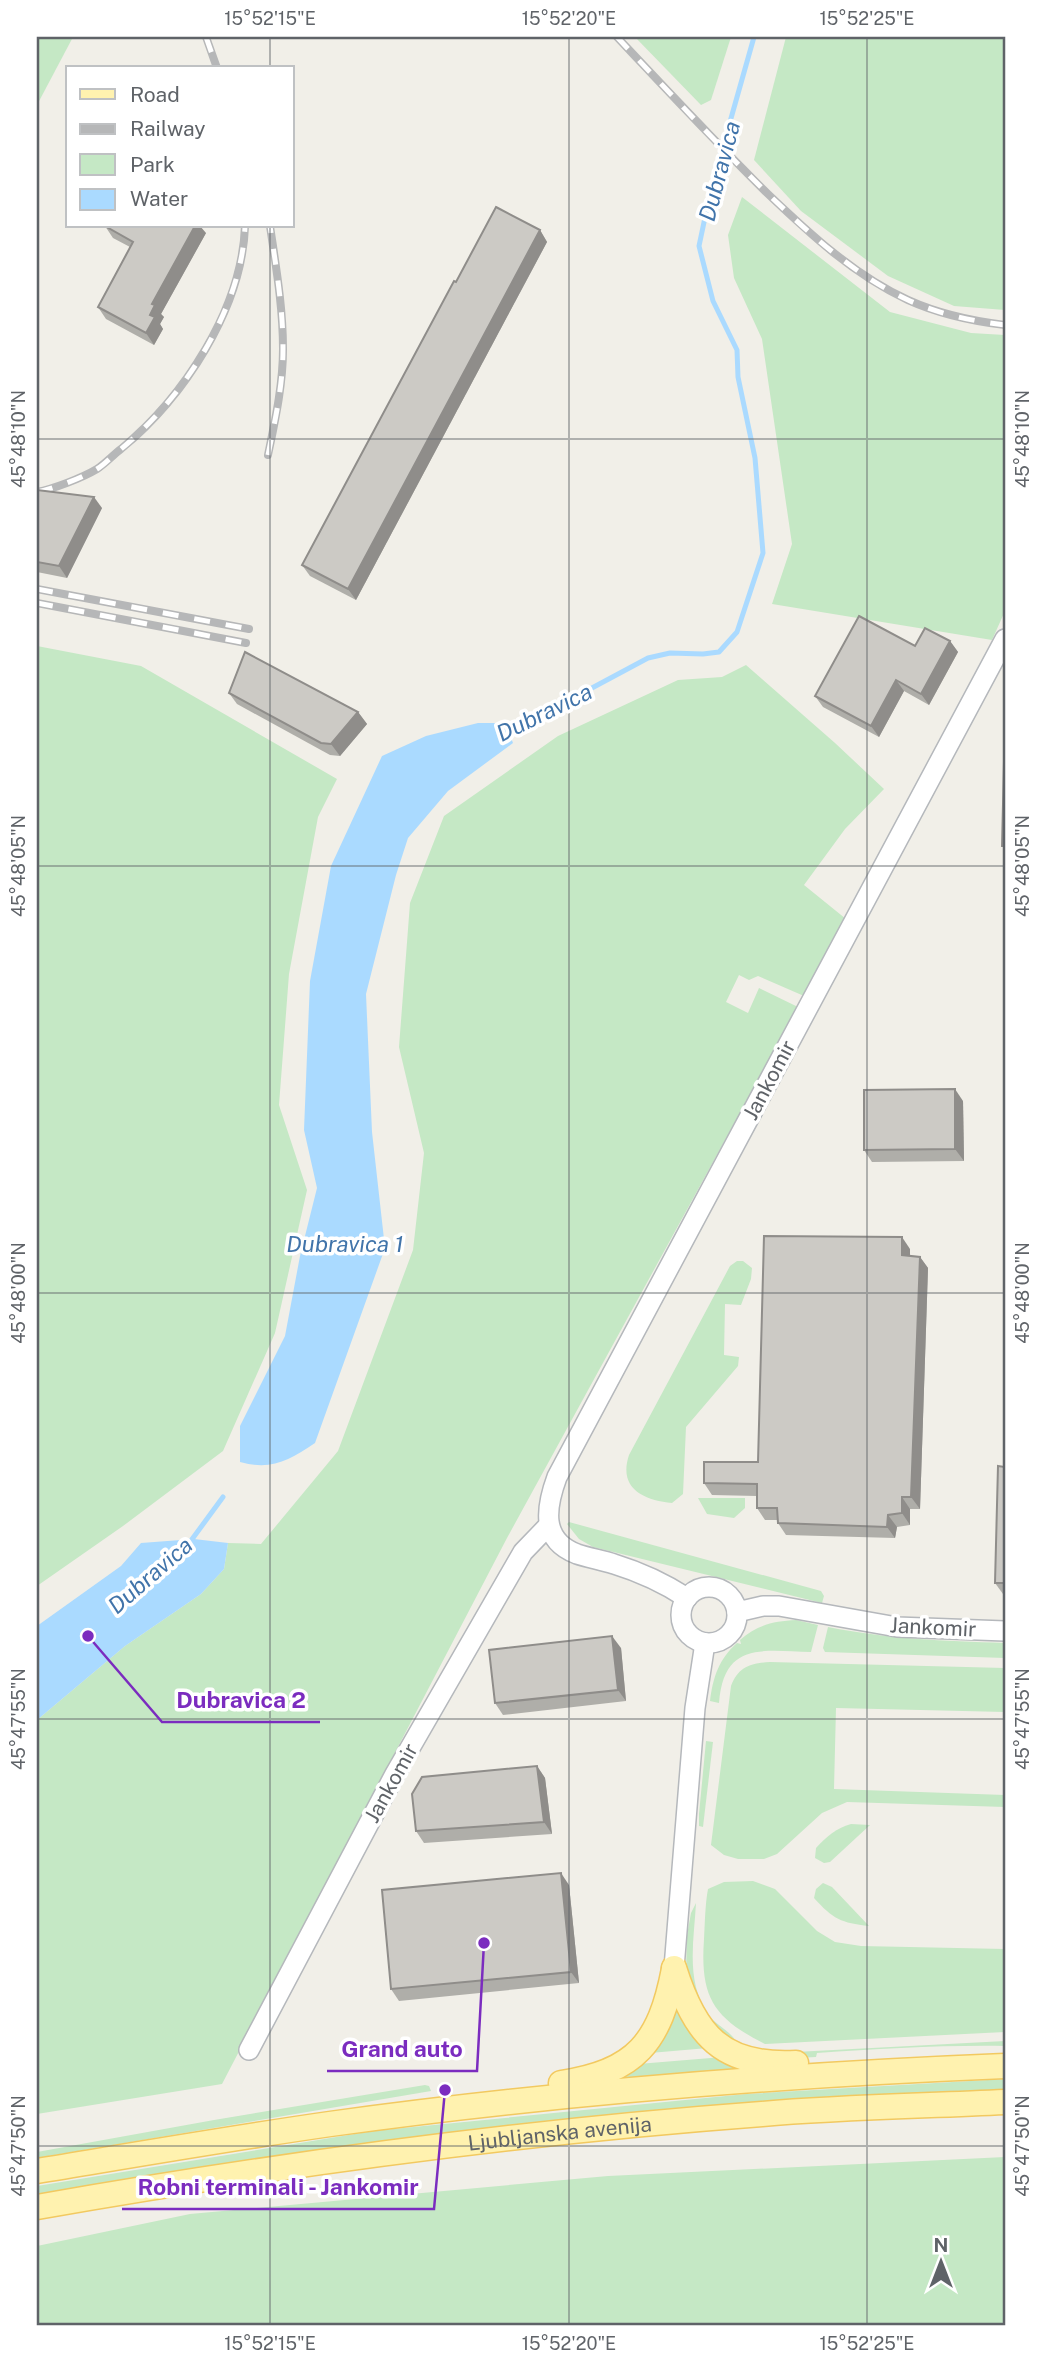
<svg xmlns="http://www.w3.org/2000/svg" width="1042" height="2363" viewBox="0 0 1042 2363" font-family="'Public Sans',sans-serif">
<style>
.green{fill:#c5e8c5}
.water{fill:#aadaff}
.lines{fill:none;stroke-linecap:round;stroke-linejoin:round}
.stream{stroke:#aadaff;stroke-width:5}
.minor-casing{stroke:#b5b8bc;stroke-width:22}
.major-casing{stroke:#f2c960;stroke-width:27}
.minor{stroke:#fff;stroke-width:19}
.major{stroke:#fff2af;stroke-width:24}
.rail-casing{stroke:#b6b7b8;stroke-width:8}
.rail{stroke:#fff;stroke-width:5;stroke-dasharray:16;stroke-linecap:butt}
.wall{fill:#afaea9}
.shaded-wall{fill:#8f8d8a}
.building{fill:#cccac5;stroke:#8f8d8a;stroke-width:2}
.ticks{fill:none;stroke:#5f6368;stroke-width:2;stroke-opacity:0.45}
.labels{text-anchor:middle;dominant-baseline:central;stroke-width:7;stroke-linejoin:round;paint-order:stroke}
.street-label{font-size:21px;fill:#5f6368;stroke:#fff}
.water-label{font-size:23px;font-style:italic;fill:#4174aa;stroke:#fff}
.leader{fill:none;stroke:#7b2cbf;stroke-width:2.5}
.callout-dot{fill:#7b2cbf;stroke:#fff;stroke-width:2.5}
.callout-label{font-size:23px;text-anchor:middle;font-weight:bold;fill:#7b2cbf;stroke:#fff;stroke-width:7;stroke-linejoin:round;paint-order:stroke}
.neatline{fill:none;stroke:#5f6368;stroke-width:2.5}
.ticks-label{font-size:18px;text-anchor:middle;fill:#5f6368}
</style>
<rect width="100%" height="100%" fill="#f1efe8"/>
<g class="green">
<polygon points="39,37 73,37 37,105 37,42"/>
<polygon points="635,37 731,37 711,100 701,105"/>
<polygon points="786,37 1005,37 1005,310 954,306 888,276 801,211 754,160"/>
<polygon points="742,197 890,312 971,333 1005,335 1005,611 992,640 772,604 792,544 762,339 734,278 728,235"/>
<polygon points="37,646 141,666 337,779 318,817 289,974 279,1105 307,1190 275,1333 223,1451 123,1526 37,1586"/>
<polygon points="746,665 835,743 884,789 845,829 804,885 846,919 804,996 758,976 749,980 739,975 726,1002 748,1013 759,988 798,1007 507,1538 222,2084 37,2114 37,1720 125,1646 201,1594 224,1569 228,1543 261,1544 338,1451 413,1250 424,1153 399,1047 410,903 444,816 558,736 678,680 722,677"/>
<path d="M737,1261H743L752,1268L751,1279L741,1305L725,1304L724,1355L739,1357L738,1366L686,1427L683,1494L672,1503C643,1500 618,1488 629,1455L730,1266Z"/>
<polygon points="698,1498 745,1498 745,1508 734,1518 707,1514"/>
<polygon points="569,1522 821,1591 824,1596 822,1603 593,1547 579,1539 567,1524"/>
<path d="M796,1620L818,1625L811,1652C762,1651 724,1641 719,1703L710,1701C713,1677 719,1659 737,1643L741,1644L740,1640C757,1625 774,1621 796,1620Z"/>
<path d="M828,1627C889,1639 943,1641 1005,1643V1658L825,1652L823,1648Z"/>
<path d="M770,1662L1005,1668V1712L836,1708L834,1789L1005,1795V1807L847,1802L822,1813L777,1854L764,1859H738L724,1855L711,1845L731,1686C738,1667 750,1663 770,1662Z"/>
<polygon points="706,1741 713,1742 703,1827 699,1826 699,1814"/>
<path d="M851,1824L870,1825L830,1862L824,1863L815,1858L816,1848C826,1837 836,1828 851,1824Z"/>
<path d="M753,1881L775,1889L817,1931L835,1942L861,1946L1005,1949V2032L765,2044C713,2018 700,1997 704,1939C705,1923 705,1905 708,1889L724,1882Z"/>
<path d="M823,1883L832,1887L869,1926C841,1923 833,1919 814,1898L816,1889Z"/>
<path d="M696,1903C694,1941 685,1982 709,2016C716,2025 733,2033 736,2042L711,2028L686,1972L687,1935L691,1913Z"/>
<polygon points="679,2006 708,2048 650,2053 674,2010 677,2010"/>
<path d="M1005,2041V2046C942,2045 880,2049 817,2053L816,2057L796,2058L759,2054Z"/>
<polygon points="723,2057 741,2069 623,2078 621,2077 638,2064"/>
<path d="M1005,2079V2090C680,2101 357,2139 37,2195V2186L373,2131L746,2094Z"/>
<polygon points="425,2085 429,2086 431,2091 37,2158 37,2152 214,2120"/>
<polygon points="1005,2157 1005,2326 37,2326 37,2246 190,2214 608,2176"/>
</g>
<g class="water">
<path d="M478,723H505L513,743L448,791L408,838L396,875L366,994L372,1132L385,1248L315,1443C289,1460 272,1471 240,1462V1426L285,1336L300,1256L317,1188L304,1130L310,981L331,866L382,756L426,736Z"/>
<polygon points="194,1539 228,1543 224,1569 201,1594 125,1646 37,1720 37,1626 121,1566 141,1543"/>
</g>
<g class="lines">
<g class="stream">
<polyline points="504,735 648,658 670,653 703,654 719,652 737,632 763,553 755,458 738,377 737,350 713,301 699,246 711,189 754,37"/>
<polyline points="190,1542 223,1497"/>
</g>
<defs>
<g id="minor">
<circle cx="709" cy="1615" r="28"/>
<path d="M687,1598C664,1583 640,1572 614,1564C602,1560 589,1558 577,1554C540,1540 546,1507 557,1477L1005,639"/>
<polyline points="737,1612 763,1606 779,1606 897,1627 1005,1631"/>
<polyline points="674,1968 695,1708 705,1643"/>
<polyline points="249,2050 395,1774 523,1552 549,1525"/>
</g>
<g id="major">
<path d="M674,1968C695,2035 722,2067 796,2063"/>
<path d="M561,2083C636,2072 660,2042 674,1969"/>
<path d="M37,2171C134,2155 232,2138 330,2124C554,2093 780,2075 1005,2066"/>
<path id="s1" d="M37,2207C277,2165 519,2132 762,2114C843,2107 924,2106 1005,2102"/>
</g>
</defs>
<use href="#minor" class="minor-casing"/>
<use href="#major" class="major-casing"/>
<use href="#minor" class="minor"/>
<use href="#major" class="major"/>
<defs>
<g id="rail">
<polyline points="206,37 217,68"/>
<path d="M617,37C667,90 716,143 768,194C810,234 854,275 908,300C939,314 971,321 1005,325"/>
<path d="M268,455C275,421 283,385 283,349C283,307 276,267 270,226"/>
<path d="M37,492C53,489 82,478 97,469C105,464 113,455 121,449C184,397 242,309 245,226"/>
<polyline points="37,589 249,629"/>
<polyline points="37,603 246,643"/>
</g>
</defs>
<use href="#rail" class="rail-casing"/>
<use href="#rail" class="rail"/>
</g>
<g class="wall">
<polygon points="105,226 206,233 161,314 164,317 160,324 163,329 154,345 106,319 98,307 130,247 113,238"/>
<polygon points="540,230 547,242 356,600 310,576 302,565 456,282"/>
<polygon points="37,490 102,508 67,578 37,572"/>
<polygon points="950,641 958,652 929,705 904,691 879,737 823,707 815,696 915,646"/>
<polygon points="229,693 358,712 367,724 340,756 330,755 237,704"/>
<polygon points="963,1101 964,1161 872,1162 864,1150"/>
<polygon points="910,1249 910,1256 920,1257 928,1268 920,1509 910,1509 910,1525 897,1527 895,1538 786,1535 778,1523 777,1520 765,1520 757,1508 757,1496 712,1495 704,1483 758,1462"/>
<polygon points="1005,1467 1005,1594 1003,1594 995,1583"/>
<polygon points="621,1648 626,1701 503,1715 495,1703"/>
<polygon points="537,1766 545,1778 552,1834 424,1843 416,1831"/>
<polygon points="569,1885 579,1983 399,2001 391,1989"/>
</g>
<g class="shaded-wall">
<polygon points="195,226 200,226 206,233 161,314 164,317 160,324 163,329 154,345 146,333 152,304"/>
<polygon points="540,230 547,242 356,600 348,589"/>
<polygon points="94,497 102,508 67,578 59,566"/>
<polygon points="950,641 958,652 929,705 921,694"/>
<polygon points="896,680 904,691 879,737 871,726"/>
<polygon points="358,712 367,724 340,756 331,744"/>
<polygon points="955,1089 963,1101 964,1161 955,1149"/>
<polygon points="902,1237 910,1249 910,1267 902,1255"/>
<polygon points="920,1257 928,1268 920,1509 911,1497"/>
<polygon points="902,1497 910,1509 910,1525 902,1513"/>
<polygon points="888,1515 897,1527 895,1538 887,1527"/>
<polygon points="612,1636 621,1648 626,1701 618,1690"/>
<polygon points="537,1766 545,1778 552,1834 544,1822"/>
<polygon points="561,1873 569,1885 579,1983 571,1972"/>
</g>
<g class="building">
<polygon points="496,207 540,230 348,589 302,565 454,281 456,282"/>
<polygon points="105,226 195,226 152,304 155,305 150,315 155,317 146,333 98,307 133,242"/>
<polygon points="37,490 94,497 59,566 37,562"/>
<polygon points="859,616 915,646 925,628 950,641 921,694 896,680 871,726 815,696"/>
<polygon points="245,652 358,712 331,744 321,743 229,693"/>
<polygon points="1004,762 1005,762 1005,846 1002,846"/>
<polygon points="955,1089 955,1149 864,1150 864,1090"/>
<polygon points="764,1236 902,1237 902,1255 920,1257 911,1497 902,1497 902,1513 888,1515 887,1527 778,1523 777,1508 757,1508 757,1484 704,1483 704,1462 758,1462"/>
<polygon points="998,1466 1005,1467 1005,1583 995,1583"/>
<polygon points="612,1636 618,1690 495,1703 489,1650"/>
<polygon points="537,1766 544,1822 416,1831 412,1794 422,1777"/>
<polygon points="561,1873 571,1972 391,1989 382,1890"/>
</g>
<path class="ticks" d="M270,37V68M569,37V2326M867,37V2326M270,226V2326M37,439H1005M37,866H1005M37,1293H1005M37,1719H1005M37,2146H1005"/>
<g class="labels">
<g class="street-label">
<text transform="translate(769 1080) rotate(-62)">Jankomir</text>
<text transform="translate(933 1627) rotate(3)">Jankomir</text>
<text transform="translate(391 1783) rotate(-61)">Jankomir</text>
<text stroke="none"><textPath href="#s1" startOffset="528">Ljubljanska avenija</textPath></text>
</g>
<g class="water-label">
<text transform="translate(719 171) rotate(-75)">Dubravica</text>
<text transform="translate(544 712) rotate(-26)">Dubravica</text>
<text x="345" y="1243">Dubravica 1</text>
<text transform="translate(150 1575) rotate(-41)">Dubravica</text>
</g>
</g>
<path class="leader" d="M88 1636L162 1722H320M484 1943L477 2071H327M445 2090L434 2209H122"/>
<g class="callout-dot">
<circle cx="88" cy="1636" r="7"/>
<circle cx="484" cy="1943" r="7"/>
<circle cx="445" cy="2090" r="7"/>
</g>
<g class="callout-label">
<text x="241" y="1708">Dubravica 2</text>
<text x="402" y="2057">Grand auto</text>
<text x="278" y="2195">Robni terminali - Jankomir</text>
</g>
<rect width="1042" height="2363" fill="none" stroke="#ffffff" stroke-width="77"/>
<rect x="66" y="66" width="228" height="161" fill="#ffffff" stroke="#bfc1c3" stroke-width="2"/>
<rect x="80" y="89" width="35" height="10" fill="#fff2af" stroke="#bfc1c3" stroke-width="2"/>
<text x="130" y="102" font-size="21" fill="#5f6368">Road</text>
<rect x="80" y="124" width="35" height="10" fill="#b6b7b8" stroke="#bfc1c3" stroke-width="2"/>
<text x="130" y="136" font-size="21" fill="#5f6368">Railway</text>
<rect x="80" y="154" width="35" height="21" fill="#c5e8c5" stroke="#bfc1c3" stroke-width="2"/>
<text x="130" y="172" font-size="21" fill="#5f6368">Park</text>
<rect x="80" y="189" width="35" height="21" fill="#aadaff" stroke="#bfc1c3" stroke-width="2"/>
<text x="130" y="206" font-size="21" fill="#5f6368">Water</text>
<g transform="translate(941 2262)" stroke="#ffffff" stroke-width="5" paint-order="stroke">
<path d="M0-5L12 26L0 18L-12 26Z" fill="#5f6368"/>
<text y="-10" font-size="19" font-weight="bold" text-anchor="middle" fill="#5f6368">N</text>
</g>
<rect x="38" y="38" width="966" height="2286" class="neatline"/>
<g class="ticks-label">
<text x="270" y="25">15°52'15"E</text>
<text x="569" y="25">15°52'20"E</text>
<text x="867" y="25">15°52'25"E</text>
<text transform="translate(19 439) rotate(-90)" y="6">45°48'10"N</text>
<text transform="translate(1023 439) rotate(-90)" y="6">45°48'10"N</text>
<text transform="translate(19 866) rotate(-90)" y="6">45°48'05"N</text>
<text transform="translate(1023 866) rotate(-90)" y="6">45°48'05"N</text>
<text transform="translate(19 1293) rotate(-90)" y="6">45°48'00"N</text>
<text transform="translate(1023 1293) rotate(-90)" y="6">45°48'00"N</text>
<text transform="translate(19 1719) rotate(-90)" y="6">45°47'55"N</text>
<text transform="translate(1023 1719) rotate(-90)" y="6">45°47'55"N</text>
<text transform="translate(19 2146) rotate(-90)" y="6">45°47'50"N</text>
<text transform="translate(1023 2146) rotate(-90)" y="6">45°47'50"N</text>
<text x="270" y="2350">15°52'15"E</text>
<text x="569" y="2350">15°52'20"E</text>
<text x="867" y="2350">15°52'25"E</text>
</g>
</svg>
